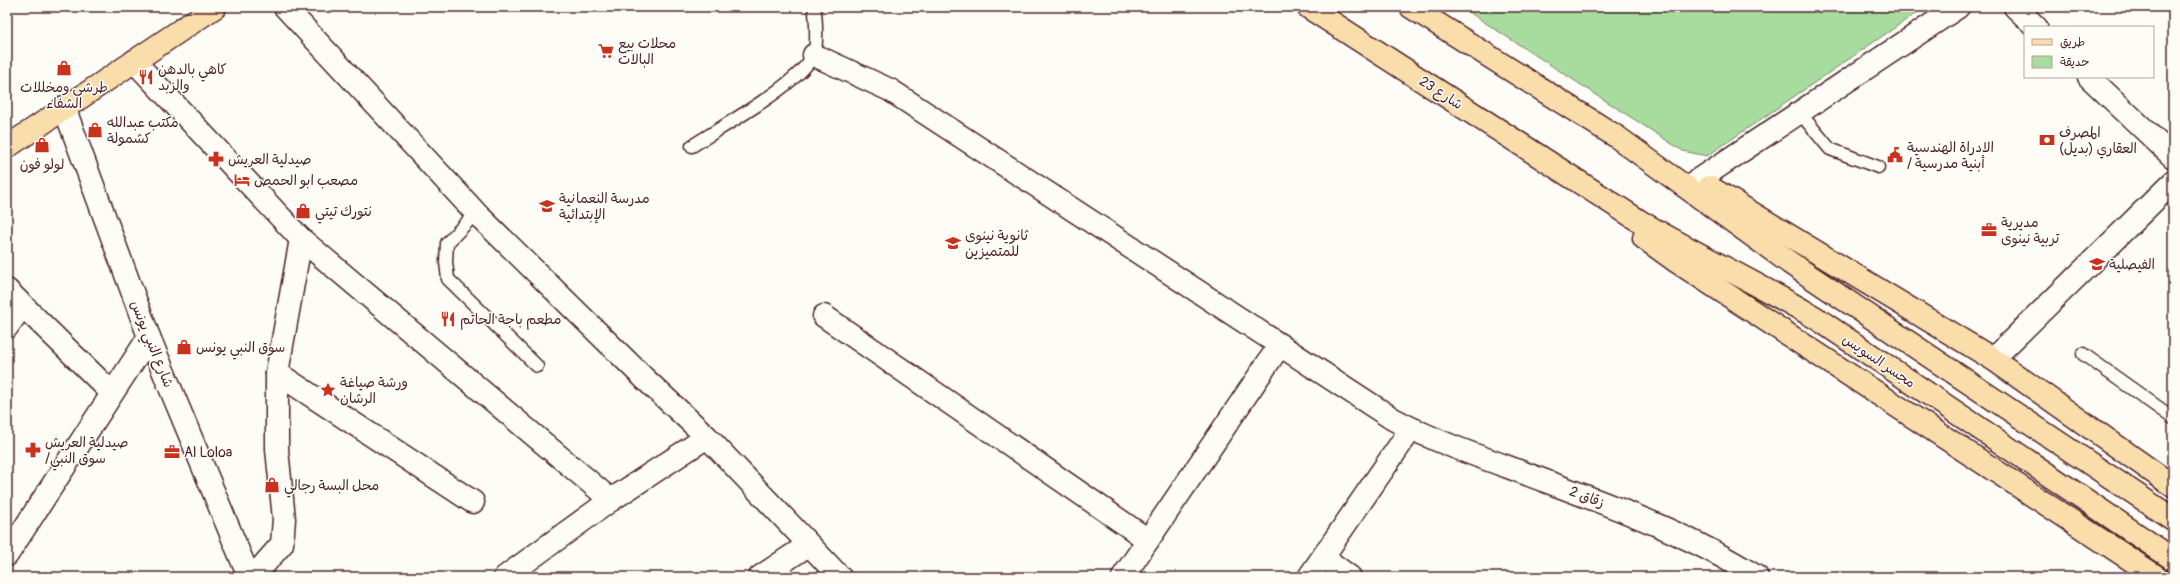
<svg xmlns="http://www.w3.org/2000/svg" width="2180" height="584" viewBox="0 0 2180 584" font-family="Pangolin,'Playpen Sans Arabic',sans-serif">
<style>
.green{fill:#a8dc9f;stroke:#797e65}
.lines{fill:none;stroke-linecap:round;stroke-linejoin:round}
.lane-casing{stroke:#4a1f2b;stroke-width:15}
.street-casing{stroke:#4a1f2b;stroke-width:25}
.secondary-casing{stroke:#4a1f2b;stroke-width:25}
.primary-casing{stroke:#4a1f2b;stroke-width:25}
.lane{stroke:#fdfcf7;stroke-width:12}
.street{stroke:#fdfcf7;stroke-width:22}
.secondary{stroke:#fdfcf7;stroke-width:22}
.primary{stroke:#f9deab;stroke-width:22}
.labels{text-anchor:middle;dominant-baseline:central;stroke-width:3;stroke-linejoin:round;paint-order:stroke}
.poi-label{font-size:14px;fill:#4a1f2b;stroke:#fdfcf7;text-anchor:start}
.street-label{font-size:14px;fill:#4a1f2b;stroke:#fdfcf7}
</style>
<rect width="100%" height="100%" fill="#fdfcf7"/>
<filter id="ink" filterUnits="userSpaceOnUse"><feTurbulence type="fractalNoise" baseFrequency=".025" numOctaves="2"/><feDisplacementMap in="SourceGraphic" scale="8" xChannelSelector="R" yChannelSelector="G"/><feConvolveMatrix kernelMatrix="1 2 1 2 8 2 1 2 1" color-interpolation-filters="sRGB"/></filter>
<g filter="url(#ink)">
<polygon class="green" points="1461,7 1925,7 1707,156 1683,151"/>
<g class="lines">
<defs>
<g id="lane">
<polyline points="1800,113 1830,149 1878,167"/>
<path d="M692,146C724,125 795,87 813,56C818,48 816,16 814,7"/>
<polyline points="476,213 447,243 446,262 448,279 537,366"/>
<polyline points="2083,354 2173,418"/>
</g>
<g id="street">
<polyline points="2015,7 2036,27"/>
<path d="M814,55L890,90L1393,419C1430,439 1469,453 1508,467C1592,499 1680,528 1757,577"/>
<polyline points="134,61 301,239 611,500"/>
<polyline points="2089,77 2173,157"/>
<polyline points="1698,180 1958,7"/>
<polyline points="7,290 112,393"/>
<polyline points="824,316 1148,540"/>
<polyline points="7,327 23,305"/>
<polyline points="1993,359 2173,182"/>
<polyline points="277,373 473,502"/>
<polyline points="7,555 149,337"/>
<polyline points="1323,557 1350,577"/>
<polyline points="253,577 282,544 284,519 277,449 277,373 301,239"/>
<polyline points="505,577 611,500 707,437"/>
<polyline points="760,577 808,545"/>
<polyline points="1123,577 1280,345"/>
<polyline points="1309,577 1411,429"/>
</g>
<g id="secondary">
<polyline points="285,7 476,213 645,379 707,437 840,577"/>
<polyline points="64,107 149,337 249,577"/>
</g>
<g id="primary">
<path d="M1308,7L1641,222C1699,256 1759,284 1816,318L2173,559"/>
<polyline points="1411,7 1617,137 1790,263 2173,519"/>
<polyline points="7,147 215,7"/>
<polyline points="1709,187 1993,359 2173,486"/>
<polyline points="1644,238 1676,261 2157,577"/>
</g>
</defs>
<use href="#lane" class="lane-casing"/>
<use href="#street" class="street-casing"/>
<use href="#secondary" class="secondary-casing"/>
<use href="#primary" class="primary-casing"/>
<use href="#lane" class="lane"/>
<use href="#street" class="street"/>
<use href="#secondary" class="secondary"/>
<use href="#primary" class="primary"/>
</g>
</g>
<defs>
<symbol id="supermarket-bare" viewBox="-9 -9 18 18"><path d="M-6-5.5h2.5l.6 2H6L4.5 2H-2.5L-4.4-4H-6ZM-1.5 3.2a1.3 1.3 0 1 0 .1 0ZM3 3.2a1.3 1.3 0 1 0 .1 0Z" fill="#c8321e" stroke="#fdfcf7" stroke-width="2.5" paint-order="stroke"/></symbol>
<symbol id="shop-bare" viewBox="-9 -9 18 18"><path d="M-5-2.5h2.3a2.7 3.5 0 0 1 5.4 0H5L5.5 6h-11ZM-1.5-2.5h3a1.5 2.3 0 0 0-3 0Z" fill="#c8321e" stroke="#fdfcf7" stroke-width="2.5" paint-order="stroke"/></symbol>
<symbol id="restaurant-bare" viewBox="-9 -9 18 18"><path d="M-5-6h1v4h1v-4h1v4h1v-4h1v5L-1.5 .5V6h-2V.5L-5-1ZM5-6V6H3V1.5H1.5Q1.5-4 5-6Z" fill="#c8321e" stroke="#fdfcf7" stroke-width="2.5" paint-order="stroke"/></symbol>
<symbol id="bank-bare" viewBox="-9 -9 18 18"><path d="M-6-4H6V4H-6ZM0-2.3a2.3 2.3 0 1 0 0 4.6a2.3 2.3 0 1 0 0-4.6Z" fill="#c8321e" stroke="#fdfcf7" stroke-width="2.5" paint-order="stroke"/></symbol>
<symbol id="civic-bare" viewBox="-9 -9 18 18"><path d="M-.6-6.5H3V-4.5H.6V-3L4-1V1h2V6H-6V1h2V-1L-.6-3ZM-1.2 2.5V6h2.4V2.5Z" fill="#c8321e" stroke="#fdfcf7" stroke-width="2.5" paint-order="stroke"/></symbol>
<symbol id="pharmacy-bare" viewBox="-9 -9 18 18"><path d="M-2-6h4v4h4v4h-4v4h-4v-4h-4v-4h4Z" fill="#c8321e" stroke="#fdfcf7" stroke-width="2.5" paint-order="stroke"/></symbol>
<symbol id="hotel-bare" viewBox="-9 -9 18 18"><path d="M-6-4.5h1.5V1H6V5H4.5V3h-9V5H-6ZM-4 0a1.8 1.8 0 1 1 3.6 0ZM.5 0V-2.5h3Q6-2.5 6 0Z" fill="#c8321e" stroke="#fdfcf7" stroke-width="2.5" paint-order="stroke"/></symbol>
<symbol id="school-bare" viewBox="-9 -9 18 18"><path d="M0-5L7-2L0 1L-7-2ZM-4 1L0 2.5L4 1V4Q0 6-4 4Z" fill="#c8321e" stroke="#fdfcf7" stroke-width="2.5" paint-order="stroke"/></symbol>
<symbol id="office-bare" viewBox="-9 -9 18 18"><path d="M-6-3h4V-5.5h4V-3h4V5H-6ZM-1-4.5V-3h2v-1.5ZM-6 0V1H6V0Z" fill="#c8321e" stroke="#fdfcf7" stroke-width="2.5" paint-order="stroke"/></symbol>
<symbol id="sight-bare" viewBox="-9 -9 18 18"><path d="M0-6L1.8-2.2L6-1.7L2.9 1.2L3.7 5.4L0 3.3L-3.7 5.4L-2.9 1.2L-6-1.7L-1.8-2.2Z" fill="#c8321e" stroke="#fdfcf7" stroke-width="2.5" paint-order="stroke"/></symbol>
</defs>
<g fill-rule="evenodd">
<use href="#supermarket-bare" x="595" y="40" width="22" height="22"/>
<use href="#shop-bare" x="53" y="57" width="22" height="22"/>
<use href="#restaurant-bare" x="135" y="66" width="22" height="22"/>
<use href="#shop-bare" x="84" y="119" width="22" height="22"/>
<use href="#bank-bare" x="2036" y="129" width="22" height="22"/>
<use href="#shop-bare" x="31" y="134" width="22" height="22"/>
<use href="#civic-bare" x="1884" y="144" width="22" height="22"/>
<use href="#pharmacy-bare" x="205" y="148" width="22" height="22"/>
<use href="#hotel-bare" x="231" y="169" width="22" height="22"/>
<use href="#school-bare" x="536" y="195" width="22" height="22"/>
<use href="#shop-bare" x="292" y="200" width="22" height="22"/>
<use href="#office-bare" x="1978" y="219" width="22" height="22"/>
<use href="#school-bare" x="942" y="232" width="22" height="22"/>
<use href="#school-bare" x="2086" y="253" width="22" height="22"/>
<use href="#restaurant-bare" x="437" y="308" width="22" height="22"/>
<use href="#shop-bare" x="173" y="336" width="22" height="22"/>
<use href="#sight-bare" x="317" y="379" width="22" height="22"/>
<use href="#pharmacy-bare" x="22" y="439" width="22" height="22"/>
<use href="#office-bare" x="161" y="441" width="22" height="22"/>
<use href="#shop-bare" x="261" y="474" width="22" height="22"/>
</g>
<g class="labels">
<g class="poi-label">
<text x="618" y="43">محلات بيع<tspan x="618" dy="16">البالات</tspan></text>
<text x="158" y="69">كاهي بالدهن<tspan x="158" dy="16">والزبد</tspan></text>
<text x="64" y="87" text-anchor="middle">طرشي ومخللات<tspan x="64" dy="16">الشفاء</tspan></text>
<text x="107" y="122">مكتب عبدالله<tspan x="107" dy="16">كشمولة</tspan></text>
<text x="2059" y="132">المصرف<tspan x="2059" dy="16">العقاري (بديل)</tspan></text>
<text x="1907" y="147">الادراة الهندسية<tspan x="1907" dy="16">/ أبنية مدرسية</tspan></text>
<text x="228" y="159">صيدلية العريش</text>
<text x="42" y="164" text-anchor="middle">لولو فون</text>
<text x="254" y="180">مصعب ابو الحمص</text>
<text x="559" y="198">مدرسة النعمانية<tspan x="559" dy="16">الإبتدائية</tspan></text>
<text x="315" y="211">نتورك تيتي</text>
<text x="2001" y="222">مديرية<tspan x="2001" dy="16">تربية نينوى</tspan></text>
<text x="965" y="235">ثانوية نينوى<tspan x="965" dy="16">للمتميزين</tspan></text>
<text x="2109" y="264">الفيصلية</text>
<text x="460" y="319">مطعم باجة الحاتم</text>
<text x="196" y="347">سوق النبي يونس</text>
<text x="340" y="382">ورشة صياغة<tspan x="340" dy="16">الرشان</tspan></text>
<text x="45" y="442">صيدلية العريش<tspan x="45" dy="16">/سوق النبي</tspan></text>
<text x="184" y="452">Al Loloa</text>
<text x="284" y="485">محل البسة رجالي</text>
</g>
<g class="street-label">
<text transform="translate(1441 93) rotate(33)">شارع 23</text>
<text transform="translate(152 344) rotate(68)">شارع النبي يونس</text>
<text transform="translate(1879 361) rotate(34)">مجسر السويس</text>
<text transform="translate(1587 497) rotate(21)">زقاق 2</text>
</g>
</g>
<rect width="2180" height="584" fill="none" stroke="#fdfcf7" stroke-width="24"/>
<rect x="12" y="12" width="2156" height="560" fill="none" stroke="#4a1f2b" stroke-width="1.5" filter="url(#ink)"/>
<rect x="2024" y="26" width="130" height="52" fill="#fdfcf7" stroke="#b5a4a5"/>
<rect x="2032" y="39" width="20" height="6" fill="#f9deab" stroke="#b5a4a5"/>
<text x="2060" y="46" font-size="12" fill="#4a1f2b">طريق</text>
<rect x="2032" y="56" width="20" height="12" fill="#a8dc9f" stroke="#b5a4a5"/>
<text x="2060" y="66" font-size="12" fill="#4a1f2b">حديقة</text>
</svg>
